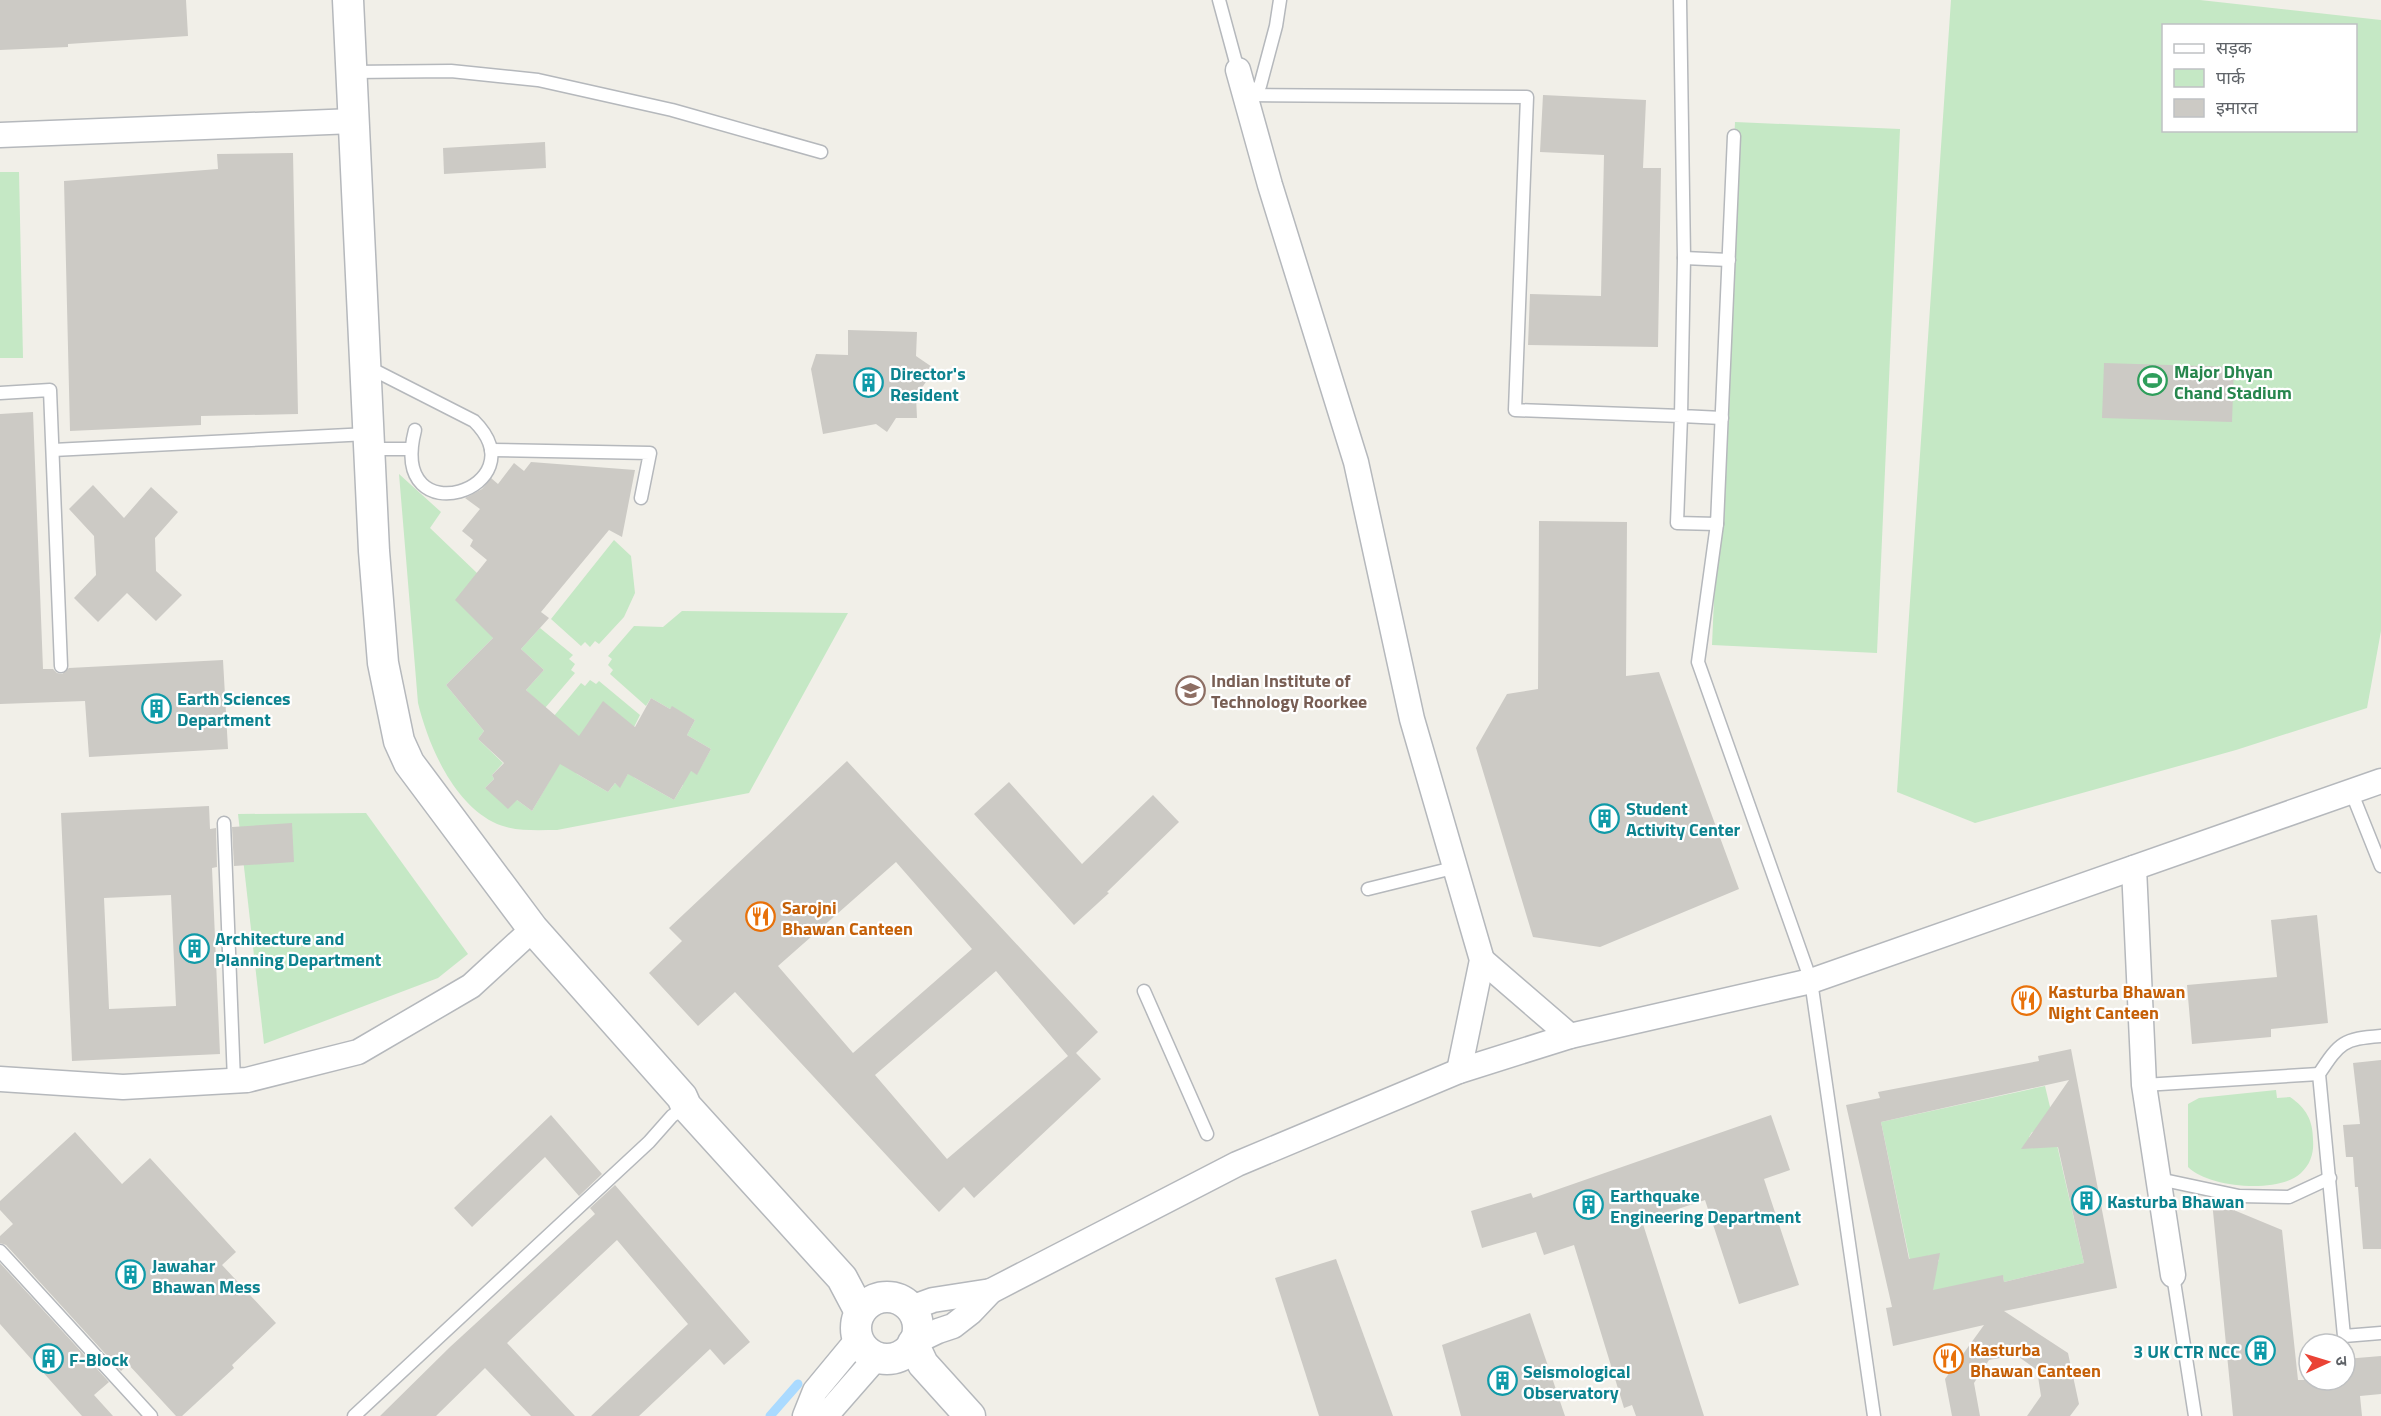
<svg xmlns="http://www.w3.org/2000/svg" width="2381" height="1416" viewBox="0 0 2381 1416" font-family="'Titillium Web','Noto Sans Devanagari',sans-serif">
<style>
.green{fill:#c5e8c5;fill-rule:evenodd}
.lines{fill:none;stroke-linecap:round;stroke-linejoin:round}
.stream{stroke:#aadaff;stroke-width:9}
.building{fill:#cccac5;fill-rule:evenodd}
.service-casing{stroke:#b5b8bc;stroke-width:15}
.minor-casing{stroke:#b5b8bc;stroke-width:27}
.tertiary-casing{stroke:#b5b8bc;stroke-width:33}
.service{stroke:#fff;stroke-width:12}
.minor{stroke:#fff;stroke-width:24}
.tertiary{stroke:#fff;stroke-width:30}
.labels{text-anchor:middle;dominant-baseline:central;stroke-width:4.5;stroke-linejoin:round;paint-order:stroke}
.leisure-label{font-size:18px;font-weight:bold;fill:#27864d;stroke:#fff;text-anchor:start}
.culture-label{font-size:18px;font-weight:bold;fill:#0d838f;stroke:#fff;text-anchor:start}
.education-label{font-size:18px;font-weight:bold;fill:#785e54;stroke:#fff;text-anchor:start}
.food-label{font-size:18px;font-weight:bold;fill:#c56008;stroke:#fff;text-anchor:start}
</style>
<rect width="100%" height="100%" fill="#f1efe8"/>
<g class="green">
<path d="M1951,0H2200L2381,20V631L2367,708L2236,750L1975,823L1897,792ZM2164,26H2356V130H2164Z"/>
<polygon points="1735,122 1900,129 1877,653 1712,645"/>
<polygon points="0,172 19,172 23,358 0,358"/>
<path d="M399,474L441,512L430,528L477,573L493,638L446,685L484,731L478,739L503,763L492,775L494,779L485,788L517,800L532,811L550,780L552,732L577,774L608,792L615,783L620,787L629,772L635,778L674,800L683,785L676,763L697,774L711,749L687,735L695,720L672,707L670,709L651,698L646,706L610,674L613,670L608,665L612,659L608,656L634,626L663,627L682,611L848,613L749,793L557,830C536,830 512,832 493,822C452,801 428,744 418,703Z"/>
<polygon points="614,540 631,556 635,593 624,617 599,644 595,641 590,647 585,642 581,646 551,619"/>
<polygon points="540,628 573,655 569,659 575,664 571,670 575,673 545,708 526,690 544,670 521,649"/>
<polygon points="590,680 596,684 599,681 640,715 634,727 578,738 554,716 581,683 585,686"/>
<polygon points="366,813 468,954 438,978 264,1044 238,814"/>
<polygon points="2045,1086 2055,1128 2032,1132 2029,1137 2030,1142 2057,1145 2084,1263 2004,1282 2003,1276 1920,1300 1939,1260 1931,1255 1910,1261 1881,1122"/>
<path d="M2276,1090L2277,1098L2290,1097C2306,1108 2313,1120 2313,1140C2314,1152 2311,1164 2301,1173C2279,1194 2209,1188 2188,1167V1104L2199,1098Z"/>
</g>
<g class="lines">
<polyline class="stream" points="770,1416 798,1384"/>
</g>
<g class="building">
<polygon points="0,0 186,0 188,36 68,44 68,47 0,50"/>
<polygon points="1543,95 1646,100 1643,168 1661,168 1658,347 1528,345 1530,294 1601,296 1604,155 1540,152"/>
<polygon points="545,142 546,168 444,174 443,148"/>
<polygon points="293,153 298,414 201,416 201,425 70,431 64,181 218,169 217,154"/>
<polygon points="848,330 917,332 916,356 935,369 916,396 917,418 896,418 887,432 876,424 823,434 811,369 816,354 848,355"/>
<polygon points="2104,363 2234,367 2232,422 2102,418"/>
<polygon points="33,412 43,669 53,669 57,673 62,674 69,668 223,660 228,749 89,757 85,701 0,704 0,414"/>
<polygon points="531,462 635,470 622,537 609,530 541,612 549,618 521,649 544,670 526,690 579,736 603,701 635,727 651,698 670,709 672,706 695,720 687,735 711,749 697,775 691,771 674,800 628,774 620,788 615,783 608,792 560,764 532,811 517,800 508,809 485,788 494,779 492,775 504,763 478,739 484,731 446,685 493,638 455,600 487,560 470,546 473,540 462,531 480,509 465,498 482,489 491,478 498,484 514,463 524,471"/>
<polygon points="93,485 124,518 151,487 178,512 155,538 156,571 182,595 156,621 127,593 98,622 74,598 96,575 94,536 69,509"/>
<polygon points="1539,521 1627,522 1626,676 1659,672 1739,889 1600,947 1533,937 1476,748 1507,694 1538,689"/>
<path d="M847,761L1098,1032L1076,1053L1101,1079L974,1198L964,1187L939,1212L735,992L698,1026L649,973L682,941L669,928ZM896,862L972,949L853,1053L778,966ZM996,971L1068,1056L947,1159L875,1075Z"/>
<polygon points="1009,782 1082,864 1153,795 1179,822 1107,892 1109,893 1074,925 974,814"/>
<path d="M209,806L210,829L216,828L217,867L212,868L220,1054L72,1061L61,813ZM171,895L176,1006L109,1009L104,898Z"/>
<polygon points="292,823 294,862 234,866 232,827"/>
<polygon points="2317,915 2328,1023 2271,1029 2271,1037 2192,1044 2187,985 2277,977 2271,920"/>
<path d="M2071,1049L2117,1288L2004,1311L2068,1353L2079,1404L2070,1416H2027L2041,1396L2037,1370L2016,1355L1989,1360L1974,1383L1980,1416H1952L1945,1379L1984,1325L1893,1346L1886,1308L1892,1307L1846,1105L1880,1098L1878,1092L2039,1061L2038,1056ZM2069,1080L2021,1149L2058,1147L2084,1263L2004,1282L2003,1275L1933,1290L1940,1253L1909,1259L1881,1122Z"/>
<polygon points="2381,1060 2381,1249 2363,1249 2358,1187 2355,1187 2353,1157 2346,1157 2343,1125 2360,1124 2353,1063"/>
<polygon points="551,1115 602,1174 579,1196 545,1157 472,1227 454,1208"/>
<polygon points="1771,1115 1790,1170 1764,1179 1799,1285 1739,1304 1705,1200 1642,1221 1704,1416 1636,1416 1632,1405 1624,1408 1574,1245 1544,1255 1536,1232 1482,1248 1471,1211 1531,1193 1533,1198"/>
<polygon points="75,1132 122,1184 150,1158 236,1252 222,1265 276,1323 232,1365 234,1368 182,1416 176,1416 128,1364 121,1371 6,1245 0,1243 0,1236 13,1224 0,1210 0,1201"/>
<polygon points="615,1185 750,1342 724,1365 710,1349 639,1416 591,1416 688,1324 617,1240 507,1343 575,1416 531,1416 485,1368 436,1416 380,1416 450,1347 595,1214 590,1208"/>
<polygon points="2212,1201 2282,1230 2298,1380 2345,1380 2345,1359 2381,1356 2381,1394 2360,1396 2362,1416 2233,1416"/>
<polygon points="1336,1259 1393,1416 1319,1416 1275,1278"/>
<polygon points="0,1263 109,1382 94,1395 113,1416 82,1416 0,1324"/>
<polygon points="1530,1313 1565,1416 1461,1416 1442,1345"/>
</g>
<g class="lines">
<defs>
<g id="service">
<polyline points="1219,0 1238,70"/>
<polyline points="1680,0 1684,258 1681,416 1722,418"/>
<polyline points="351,72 451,71 538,80 672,110 821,152"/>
<polyline points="1247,94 1260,86 1276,26 1280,0"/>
<polyline points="1245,95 1527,97 1515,410 1681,416 1677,523 1717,524 1734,136"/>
<polyline points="1684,258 1729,260"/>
<path d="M366,366L474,421C542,488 387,539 415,430"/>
<polyline points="0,393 50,390 61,666"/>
<polyline points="370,449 410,449"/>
<polyline points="53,450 368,434"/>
<polyline points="491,450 650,453 641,498"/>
<polyline points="1717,524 1698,662 1811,981 1874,1416"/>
<polyline points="2351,791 2381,866"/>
<polyline points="224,823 234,1081"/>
<polyline points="1368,889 1457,867"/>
<polyline points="1144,991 1207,1134"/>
<path d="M2381,1036C2343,1039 2340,1042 2319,1074L2344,1336L2381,1333"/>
<polyline points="2144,1085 2319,1074"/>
<polyline points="2159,1179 2239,1196 2289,1197 2330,1178"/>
<polyline points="0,1251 151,1416"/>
<polyline points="2173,1275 2195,1416"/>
<polyline points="354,1416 649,1142 672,1116 686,1106"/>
</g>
<g id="minor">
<polyline points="1238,70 1270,185 1356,462 1412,719 1482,960 1459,1071"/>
<polyline points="0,135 354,121"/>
<polyline points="2134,868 2144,1085 2173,1275"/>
<polyline points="1482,960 1570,1036"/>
<polyline points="0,1079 123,1087 247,1080 358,1052 471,986 533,929"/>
<polyline points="911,1308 933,1300 991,1291"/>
<polyline points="913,1343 938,1331 953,1326 971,1312 991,1291 1237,1164 1459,1071 1570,1036 1811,981 2381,781"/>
<polyline points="805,1416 815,1391 858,1339"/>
<polyline points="823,1416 829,1412 877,1357"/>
</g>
<g id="tertiary">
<polyline points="348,0 374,551 383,663 399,741 409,763 533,929 682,1097 686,1106 842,1278 860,1312"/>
<circle cx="887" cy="1328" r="31"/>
<polyline points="913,1343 923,1364 970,1416"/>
</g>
</defs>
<use href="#service" class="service-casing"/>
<use href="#minor" class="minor-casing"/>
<use href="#tertiary" class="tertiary-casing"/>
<use href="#service" class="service"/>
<use href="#minor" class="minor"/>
<use href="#tertiary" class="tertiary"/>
</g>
<defs>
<symbol id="stadium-ring" viewBox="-11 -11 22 22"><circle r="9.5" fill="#fff" stroke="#2e9e5b" stroke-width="1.5"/><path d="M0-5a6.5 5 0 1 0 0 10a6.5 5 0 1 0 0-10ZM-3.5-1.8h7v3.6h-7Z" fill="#2e9e5b"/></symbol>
<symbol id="building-ring" viewBox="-11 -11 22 22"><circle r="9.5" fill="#fff" stroke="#0f9aa8" stroke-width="1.5"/><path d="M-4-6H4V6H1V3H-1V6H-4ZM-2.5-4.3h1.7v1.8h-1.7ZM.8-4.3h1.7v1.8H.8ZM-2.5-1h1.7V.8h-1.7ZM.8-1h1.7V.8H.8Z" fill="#0f9aa8"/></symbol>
<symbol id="university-ring" viewBox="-11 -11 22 22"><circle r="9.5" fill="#fff" stroke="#8d6e63" stroke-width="1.5"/><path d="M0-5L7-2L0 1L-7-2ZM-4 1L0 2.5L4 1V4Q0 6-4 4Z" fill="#8d6e63"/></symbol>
<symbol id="restaurant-ring" viewBox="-11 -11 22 22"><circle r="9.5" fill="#fff" stroke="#e8710a" stroke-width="1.5"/><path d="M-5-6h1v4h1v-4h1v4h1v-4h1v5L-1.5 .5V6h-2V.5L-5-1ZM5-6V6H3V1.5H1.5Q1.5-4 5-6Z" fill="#e8710a"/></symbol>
</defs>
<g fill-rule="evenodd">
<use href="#stadium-ring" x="2136" y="364" width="33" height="33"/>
<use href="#building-ring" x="852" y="366" width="33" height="33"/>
<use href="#university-ring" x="1174" y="674" width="33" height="33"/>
<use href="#building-ring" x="140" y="692" width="33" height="33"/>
<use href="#building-ring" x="1588" y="802" width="33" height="33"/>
<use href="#restaurant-ring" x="744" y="900" width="33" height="33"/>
<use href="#building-ring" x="178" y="932" width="33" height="33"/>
<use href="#restaurant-ring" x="2010" y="984" width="33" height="33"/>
<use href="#building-ring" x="2070" y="1184" width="33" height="33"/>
<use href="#building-ring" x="1572" y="1188" width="33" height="33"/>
<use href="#building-ring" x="114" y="1258" width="33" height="33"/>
<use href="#building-ring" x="2244" y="1334" width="33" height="33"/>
<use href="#building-ring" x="32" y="1342" width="33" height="33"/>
<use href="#restaurant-ring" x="1932" y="1342" width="33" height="33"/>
<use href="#building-ring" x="1486" y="1364" width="33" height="33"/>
</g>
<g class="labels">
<g class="leisure-label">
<text x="2174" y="371">Major Dhyan<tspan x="2174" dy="21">Chand Stadium</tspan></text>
</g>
<g class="culture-label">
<text x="890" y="373">Director's<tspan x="890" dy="21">Resident</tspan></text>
<text x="177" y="698">Earth Sciences<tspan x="177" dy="21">Department</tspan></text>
<text x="1626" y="808">Student<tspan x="1626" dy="21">Activity Center</tspan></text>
<text x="215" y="938">Architecture and<tspan x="215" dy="21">Planning Department</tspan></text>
<text x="1610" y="1195">Earthquake<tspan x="1610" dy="21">Engineering Department</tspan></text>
<text x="2107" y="1201">Kasturba Bhawan</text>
<text x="152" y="1265">Jawahar<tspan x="152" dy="21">Bhawan Mess</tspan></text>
<text x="2240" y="1351" text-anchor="end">3 UK CTR NCC</text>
<text x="69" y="1359">F-Block</text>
<text x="1523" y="1371">Seismological<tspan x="1523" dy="21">Observatory</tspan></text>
</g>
<g class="education-label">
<text x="1211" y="680">Indian Institute of<tspan x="1211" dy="21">Technology Roorkee</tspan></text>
</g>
<g class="food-label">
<text x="782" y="907">Sarojni<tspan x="782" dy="21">Bhawan Canteen</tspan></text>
<text x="2048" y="991">Kasturba Bhawan<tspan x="2048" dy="21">Night Canteen</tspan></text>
<text x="1970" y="1349">Kasturba<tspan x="1970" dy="21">Bhawan Canteen</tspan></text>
</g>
</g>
<rect x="2162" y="24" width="195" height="108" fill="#ffffff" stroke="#bfc1c3" stroke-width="1.5"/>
<rect x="2174" y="44" width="30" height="9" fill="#ffffff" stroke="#bfc1c3" stroke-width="1.5"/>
<text x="2216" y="54" font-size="18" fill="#5f6368">सड़क</text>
<rect x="2174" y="69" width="30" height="18" fill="#c5e8c5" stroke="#bfc1c3" stroke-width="1.5"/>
<text x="2216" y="84" font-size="18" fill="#5f6368">पार्क</text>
<rect x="2174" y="99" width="30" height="18" fill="#cccac5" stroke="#bfc1c3" stroke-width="1.5"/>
<text x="2216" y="114" font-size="18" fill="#5f6368">इमारत</text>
<g transform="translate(2327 1362) rotate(86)"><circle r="28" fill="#ffffff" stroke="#bfc1c3" stroke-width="1.5"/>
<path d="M0-4.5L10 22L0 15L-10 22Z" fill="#ea4335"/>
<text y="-9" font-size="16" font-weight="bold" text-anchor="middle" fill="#5f6368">उ</text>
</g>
</svg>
